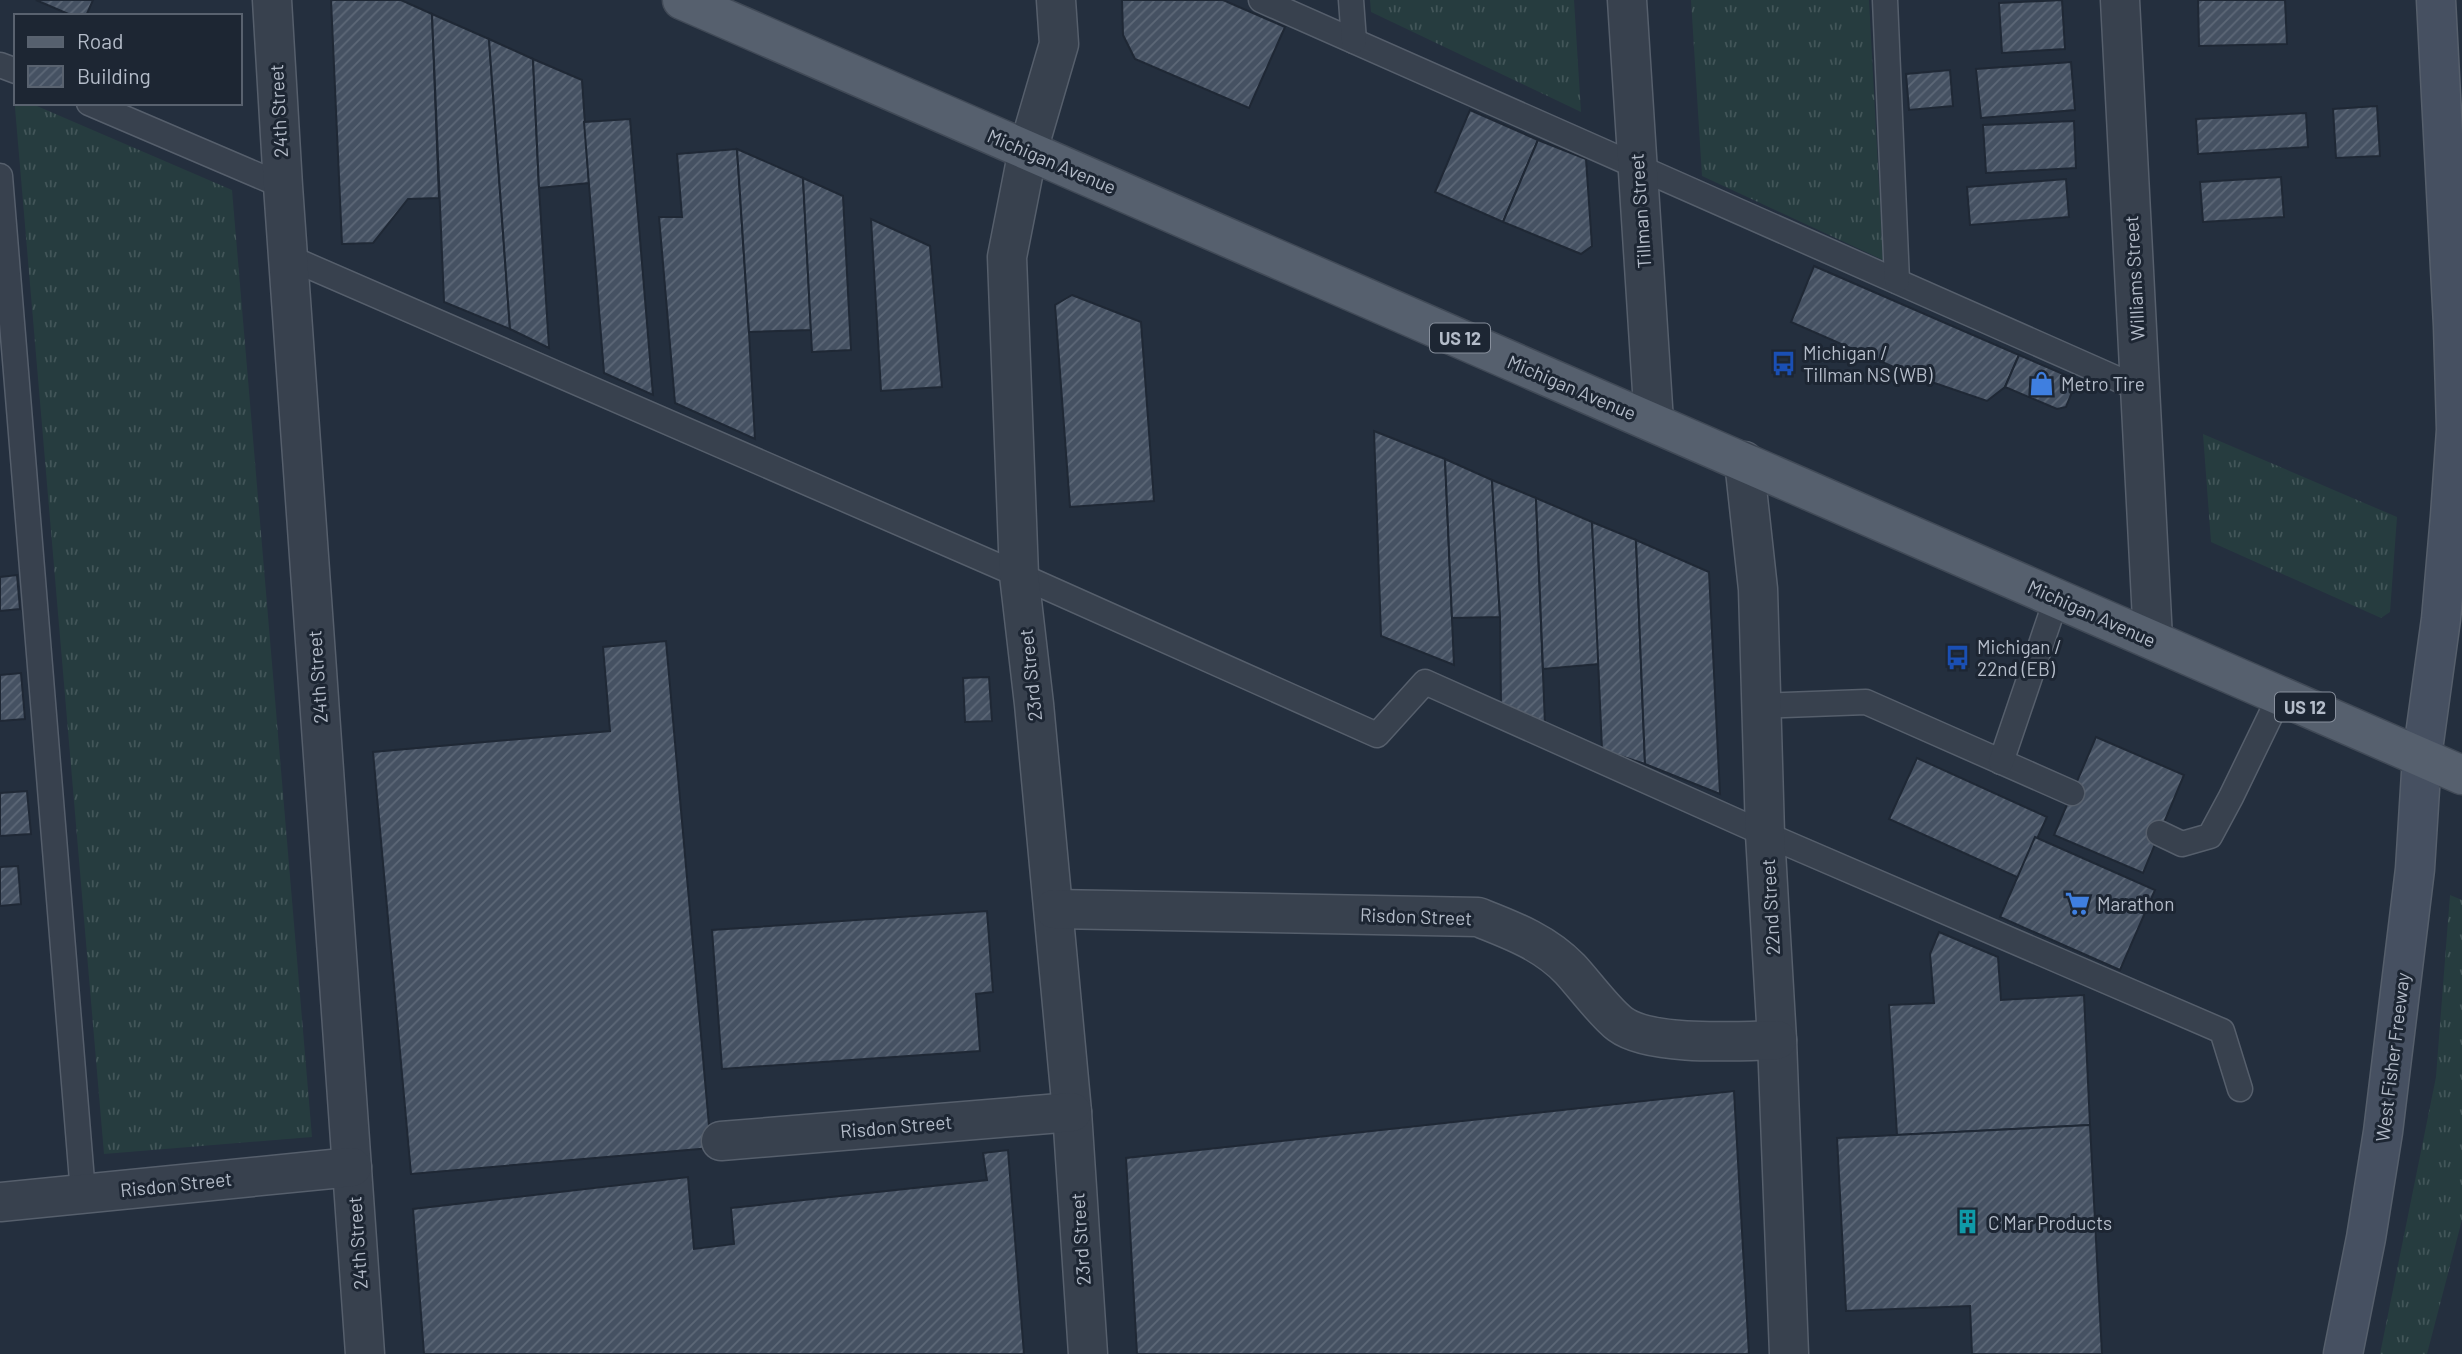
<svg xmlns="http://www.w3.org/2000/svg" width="2462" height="1354" viewBox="0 0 2462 1354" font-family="Barlow,sans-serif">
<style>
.grass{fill:url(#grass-tufts)}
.building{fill:url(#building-hatch);stroke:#1f2835;stroke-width:2}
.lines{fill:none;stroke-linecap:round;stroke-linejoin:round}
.lane-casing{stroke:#565f6c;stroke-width:27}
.street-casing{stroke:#565f6c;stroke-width:41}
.secondary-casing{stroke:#565f6c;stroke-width:41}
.primary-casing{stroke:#414a57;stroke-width:41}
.lane{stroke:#38414e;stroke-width:24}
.street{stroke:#38414e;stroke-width:38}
.secondary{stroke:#465061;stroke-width:38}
.primary{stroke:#56606e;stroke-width:38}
.labels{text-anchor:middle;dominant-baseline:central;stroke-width:6;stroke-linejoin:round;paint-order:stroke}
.shield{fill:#1d2633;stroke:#878f9c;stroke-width:2}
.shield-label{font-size:18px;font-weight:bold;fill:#b4bcc9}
.street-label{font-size:19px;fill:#b4bcc9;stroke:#1d2633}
.poi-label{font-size:19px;fill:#b4bcc9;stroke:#1d2633;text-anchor:start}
</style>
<defs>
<pattern id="grass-tufts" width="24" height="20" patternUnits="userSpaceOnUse" patternTransform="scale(1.75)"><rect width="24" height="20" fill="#263c3f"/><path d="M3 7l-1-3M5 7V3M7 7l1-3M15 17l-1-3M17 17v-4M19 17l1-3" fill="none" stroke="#435659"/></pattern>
<pattern id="building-hatch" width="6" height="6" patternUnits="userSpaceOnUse" patternTransform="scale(1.75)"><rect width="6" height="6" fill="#455162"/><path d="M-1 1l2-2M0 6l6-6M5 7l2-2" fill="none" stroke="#5d6877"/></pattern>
</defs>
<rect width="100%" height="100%" fill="#242f3e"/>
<g class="grass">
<polygon points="1370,0 1574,0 1581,112 1371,12"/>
<polygon points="1691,0 1869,0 1883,260 1702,176"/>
<polygon points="14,96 16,103 30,103 232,190 312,1137 104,1154"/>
<polygon points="2203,434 2397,517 2390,612 2381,618 2211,542"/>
<polygon points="2450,895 2462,900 2462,1220 2427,1354 2380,1354 2436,1077"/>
</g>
<g class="building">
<polygon points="36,0 93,0 86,16 73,16"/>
<polygon points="331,0 401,0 432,14 439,198 408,199 373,243 342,244"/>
<polygon points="1122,0 1223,0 1285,27 1249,108 1135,59 1123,35"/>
<polygon points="2062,0 2065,49 2002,53 1999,3"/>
<polygon points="2198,0 2285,0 2287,44 2199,46"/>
<polygon points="432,14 489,39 510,329 444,302"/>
<polygon points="489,39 533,59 539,188 549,348 510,329"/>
<polygon points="533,59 582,80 589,183 539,188"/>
<polygon points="2071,62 2075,110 1981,118 1976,69"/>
<polygon points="1950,70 1953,106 1909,110 1906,74"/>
<polygon points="2377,106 2380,156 2336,158 2333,109"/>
<polygon points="1470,110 1538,140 1503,222 1435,192"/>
<polygon points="2306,113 2308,147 2198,154 2196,119"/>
<polygon points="630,119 653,395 604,373 584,122"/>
<polygon points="2074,121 2076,168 1986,173 1983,125"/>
<polygon points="1538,140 1586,159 1592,246 1581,254 1503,222"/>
<polygon points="737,149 749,332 755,439 675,403 659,217 682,217 677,154"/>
<polygon points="737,149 803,178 811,330 749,332"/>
<polygon points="2281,177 2284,217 2203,222 2200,182"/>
<polygon points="803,178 843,196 851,350 812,352"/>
<polygon points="2066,179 2069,217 1970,225 1967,187"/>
<polygon points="871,219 930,246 942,387 881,391"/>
<polygon points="1814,266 2019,355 2005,387 1987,401 1914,376 1791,322"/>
<polygon points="1072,295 1141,322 1154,501 1070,507 1055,305"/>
<polygon points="2019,355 2077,380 2066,407 2057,409 2005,387"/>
<polygon points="1374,431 1445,459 1454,665 1381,636"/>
<polygon points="1445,459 1492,480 1500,617 1452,618"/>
<polygon points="1492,480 1536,498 1545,724 1501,707 1500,617"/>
<polygon points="1536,498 1592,522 1599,664 1543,669"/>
<polygon points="1592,522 1636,540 1645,764 1602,750"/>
<polygon points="1636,540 1709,572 1720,794 1645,764"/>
<polygon points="17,575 20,609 0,611 0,577"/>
<polygon points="666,641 711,1148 411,1174 373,752 610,731 603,647"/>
<polygon points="21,673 25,719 0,721 0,675"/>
<polygon points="989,677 992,721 965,722 963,678"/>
<polygon points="2096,737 2184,775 2143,873 2054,835"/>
<polygon points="1917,758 2047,817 2019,878 1889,819"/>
<polygon points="27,791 31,834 0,836 0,793"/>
<polygon points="2035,837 2155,890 2120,970 2000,917"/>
<polygon points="18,866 21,904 0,906 0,867"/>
<polygon points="987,911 993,992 976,994 980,1051 722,1069 712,930"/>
<polygon points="1939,932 1998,957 2001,1000 2084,995 2090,1125 1897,1135 1889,1005 1934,1003 1930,954"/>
<polygon points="1734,1091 1749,1354 1137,1354 1126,1158"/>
<polygon points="2090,1125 2102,1354 1972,1354 1970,1306 1846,1311 1837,1138"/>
<polygon points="1008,1150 1024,1354 424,1354 413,1209 688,1177 694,1249 734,1244 731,1208 987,1180 983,1153"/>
</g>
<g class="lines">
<defs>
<g id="lane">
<polyline points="1261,0 2140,389"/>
<polyline points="1351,0 1354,41"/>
<polyline points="1885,0 1897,281"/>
<polyline points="0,65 16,71"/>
<polyline points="89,103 283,186"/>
<polyline points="0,176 83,1193"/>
<polyline points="288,257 1019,575 1377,735 1425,682 1765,834 2222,1031 2240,1089"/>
<polyline points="1761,706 1866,702 2072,793"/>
<polyline points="2001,762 2057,597"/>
<polyline points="2159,833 2182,844 2210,836 2231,797 2280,696"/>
</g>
<g id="street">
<polyline points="272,0 283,186 365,1354"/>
<polyline points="1056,0 1059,44 1028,150 1007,257 1019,575 1034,704 1072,1112 1088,1354"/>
<polyline points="1627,0 1654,422"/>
<polyline points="2120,0 2153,639"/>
<polyline points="1744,461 1758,589 1765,834 1777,1040 1789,1354"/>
<path d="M1054,909L1478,917C1511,930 1544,942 1570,969C1584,984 1605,1013 1620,1024C1651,1047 1739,1041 1777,1040"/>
<polyline points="721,1141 1072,1112"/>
<polyline points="0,1202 352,1167"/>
</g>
<polyline id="secondary" points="2343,1354 2366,1238 2383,1132 2415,869 2422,757 2441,619 2450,516 2456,430 2453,326 2436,0"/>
<polyline id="primary" points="682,0 2462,775"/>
</defs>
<use href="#lane" class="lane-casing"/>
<use href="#street" class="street-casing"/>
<use href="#secondary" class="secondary-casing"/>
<use href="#primary" class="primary-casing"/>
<use href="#lane" class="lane"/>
<use href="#street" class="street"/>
<use href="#secondary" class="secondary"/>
<use href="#primary" class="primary"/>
</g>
<defs>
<symbol id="bus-bare" viewBox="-9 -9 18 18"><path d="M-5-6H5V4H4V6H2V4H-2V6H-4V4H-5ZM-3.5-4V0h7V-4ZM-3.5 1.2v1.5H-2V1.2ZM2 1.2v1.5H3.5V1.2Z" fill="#1a4fb4" stroke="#1d2633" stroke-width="2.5" paint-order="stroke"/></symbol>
<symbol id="shop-bare" viewBox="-9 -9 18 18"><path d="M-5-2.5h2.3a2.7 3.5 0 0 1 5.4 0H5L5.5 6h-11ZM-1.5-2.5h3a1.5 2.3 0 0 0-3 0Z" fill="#3f7fe0" stroke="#1d2633" stroke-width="2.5" paint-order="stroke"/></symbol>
<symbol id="supermarket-bare" viewBox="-9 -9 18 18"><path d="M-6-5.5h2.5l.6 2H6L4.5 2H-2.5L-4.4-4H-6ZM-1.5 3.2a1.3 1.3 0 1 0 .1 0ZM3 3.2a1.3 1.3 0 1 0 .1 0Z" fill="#3f7fe0" stroke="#1d2633" stroke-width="2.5" paint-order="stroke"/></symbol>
<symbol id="building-bare" viewBox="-9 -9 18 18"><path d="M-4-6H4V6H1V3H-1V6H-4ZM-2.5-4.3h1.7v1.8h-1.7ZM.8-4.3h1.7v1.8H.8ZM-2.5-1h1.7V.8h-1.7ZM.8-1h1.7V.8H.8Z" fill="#0f9aa8" stroke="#1d2633" stroke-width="2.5" paint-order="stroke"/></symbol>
</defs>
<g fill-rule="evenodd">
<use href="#bus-bare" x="1766" y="346" width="35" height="35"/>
<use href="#shop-bare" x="2024" y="366" width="35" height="35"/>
<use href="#bus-bare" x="1940" y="640" width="35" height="35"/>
<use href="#supermarket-bare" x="2060" y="886" width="35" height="35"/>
<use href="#building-bare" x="1950" y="1204" width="35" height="35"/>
</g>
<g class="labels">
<g class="shield">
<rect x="1430" y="323.5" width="60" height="29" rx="5"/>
<rect x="2275" y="692.5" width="60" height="29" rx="5"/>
</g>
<g class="shield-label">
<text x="1460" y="338">US 12</text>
<text x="2305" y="707">US 12</text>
</g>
<g class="street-label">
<text transform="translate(278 111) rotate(-93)">24th Street</text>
<text transform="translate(1052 161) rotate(23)">Michigan Avenue</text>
<text transform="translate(1640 211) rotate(-94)">Tillman Street</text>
<text transform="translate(2134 278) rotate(-93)">Williams Street</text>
<text transform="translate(1572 387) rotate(23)">Michigan Avenue</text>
<text transform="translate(2092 613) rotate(24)">Michigan Avenue</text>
<text transform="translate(1030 675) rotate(-96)">23rd Street</text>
<text transform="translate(317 677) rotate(-94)">24th Street</text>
<text transform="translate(1770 907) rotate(-93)">22nd Street</text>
<text transform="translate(1416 916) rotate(2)">Risdon Street</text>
<text transform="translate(2392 1057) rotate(-83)">West Fisher Freeway</text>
<text transform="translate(896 1126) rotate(-5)">Risdon Street</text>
<text transform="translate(176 1184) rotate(-6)">Risdon Street</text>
<text transform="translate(1080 1239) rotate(-94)">23rd Street</text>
<text transform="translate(357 1243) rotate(-94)">24th Street</text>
</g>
<g class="poi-label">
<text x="1803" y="352">Michigan /<tspan x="1803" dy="22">Tillman NS (WB)</tspan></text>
<text x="2061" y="383">Metro Tire</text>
<text x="1977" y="646">Michigan /<tspan x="1977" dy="22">22nd (EB)</tspan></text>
<text x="2097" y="903">Marathon</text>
<text x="1988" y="1222">C Mar Products</text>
</g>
</g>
<rect x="14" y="14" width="228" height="91" fill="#1d2633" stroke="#59626f" stroke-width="2"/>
<rect x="28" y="37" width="35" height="10" fill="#56606e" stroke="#59626f" stroke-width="2"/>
<text x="77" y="49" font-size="21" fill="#b4bcc9">Road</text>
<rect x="28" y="66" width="35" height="21" fill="url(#building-hatch)" stroke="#59626f" stroke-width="2"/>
<text x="77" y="84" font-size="21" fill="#b4bcc9">Building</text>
</svg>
